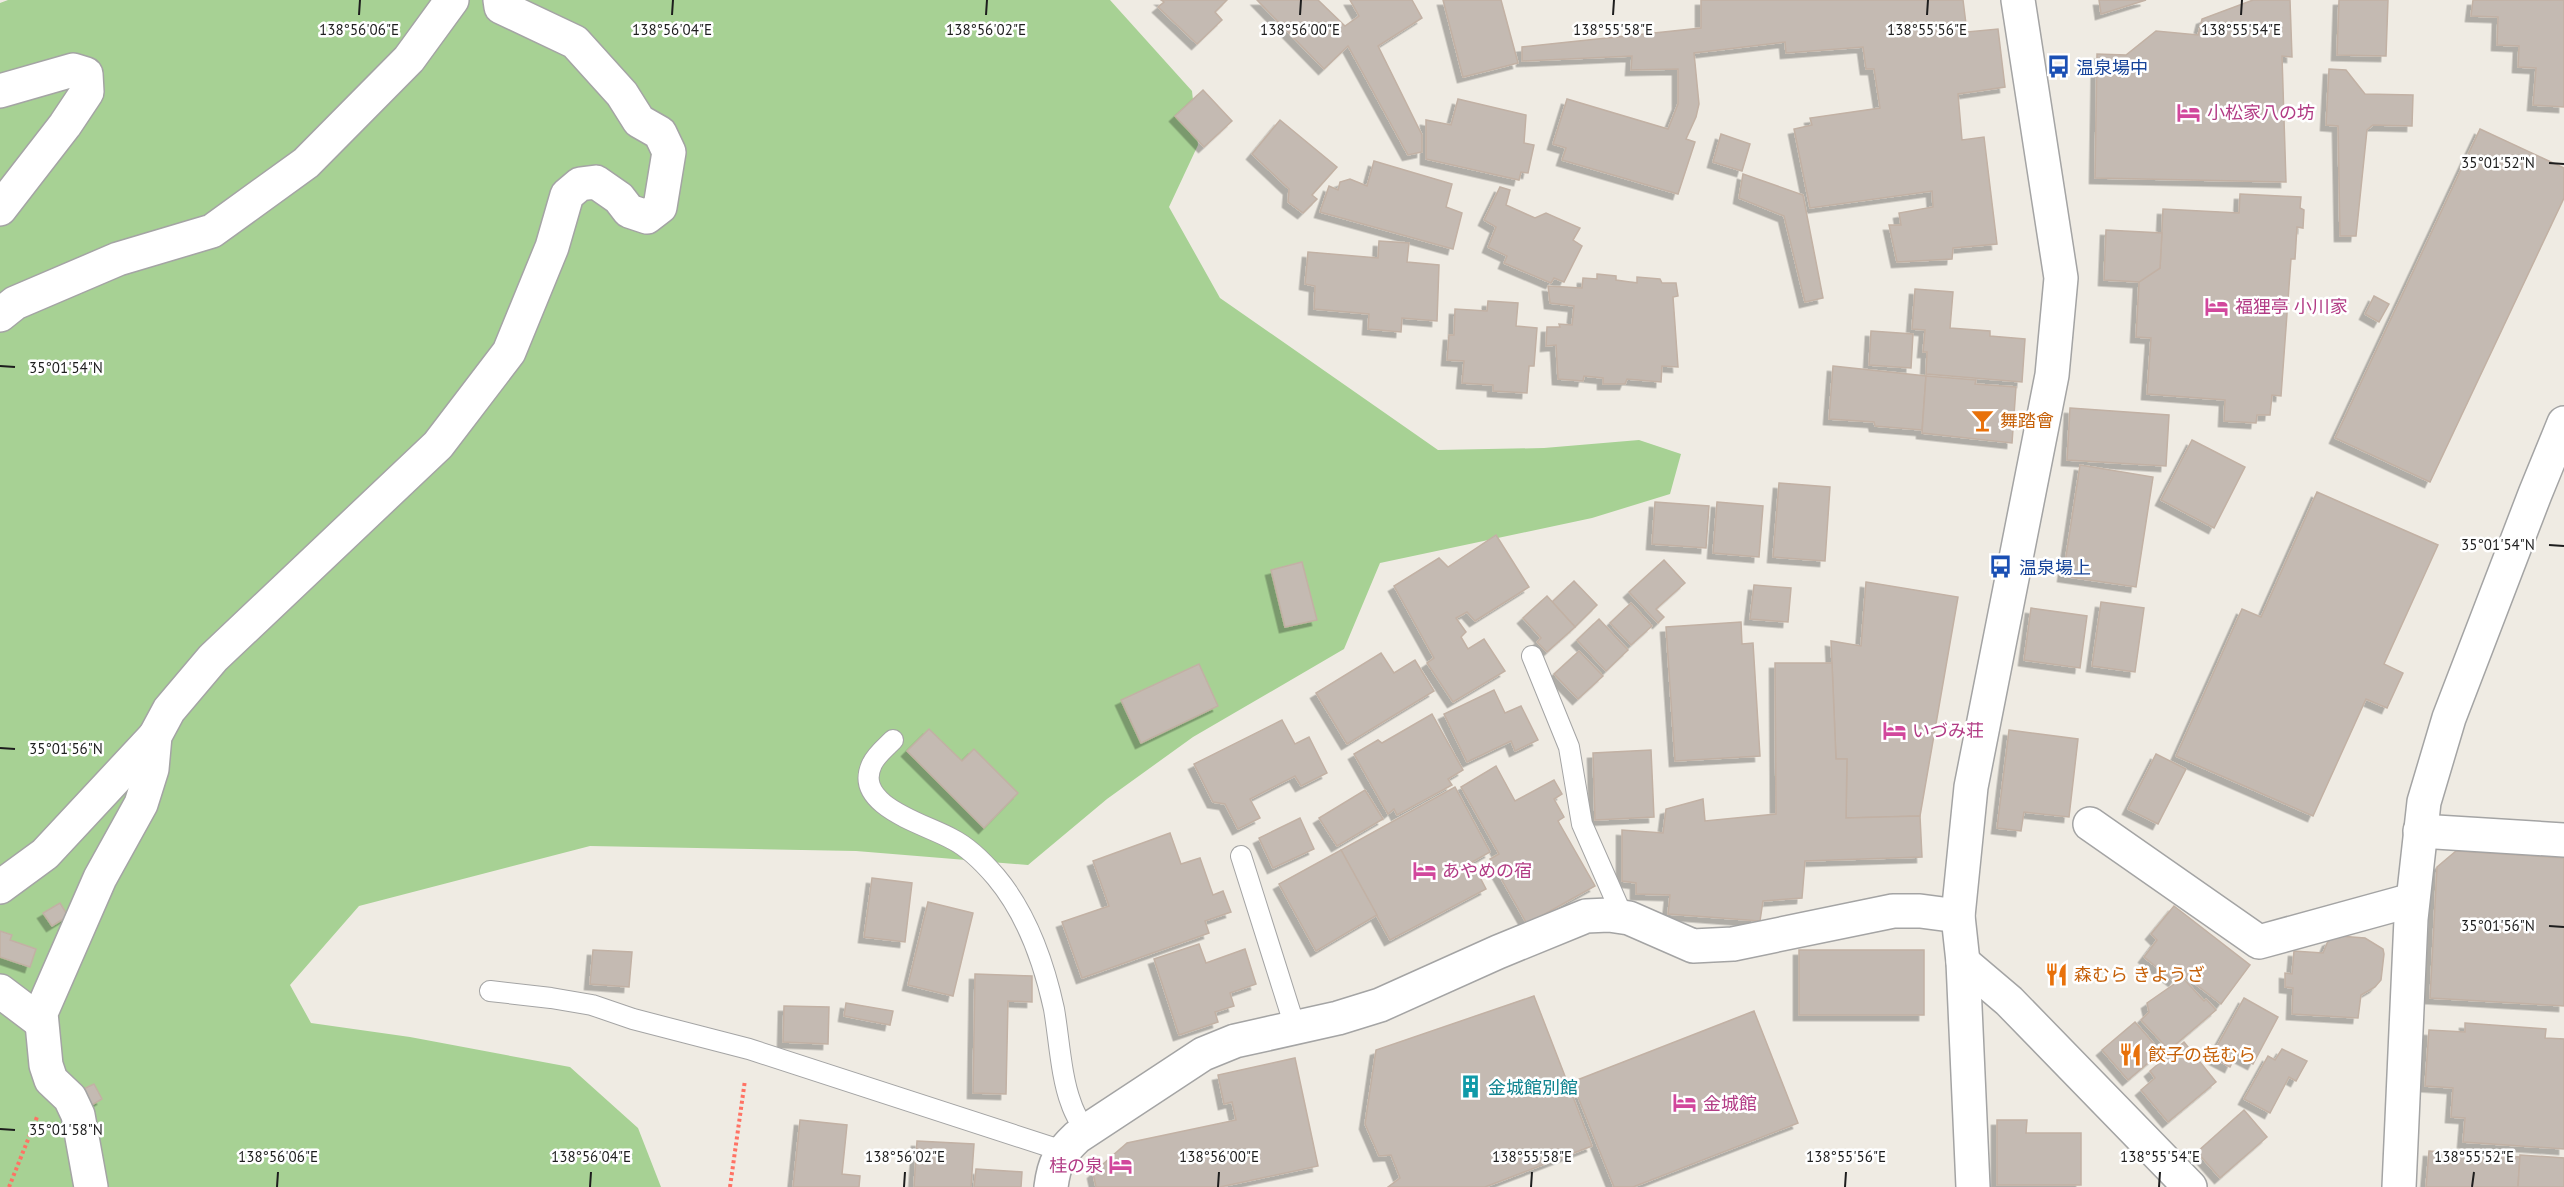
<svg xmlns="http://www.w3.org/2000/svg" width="2564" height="1187" viewBox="0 0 2564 1187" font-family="'PT Sans','Noto Sans JP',sans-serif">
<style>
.forest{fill:#a7d194}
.building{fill:#c4bab2;stroke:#c2b1a4;stroke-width:1.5;filter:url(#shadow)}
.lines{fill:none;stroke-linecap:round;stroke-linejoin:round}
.service-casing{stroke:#a4a4a4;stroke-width:22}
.minor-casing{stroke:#a4a4a4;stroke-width:36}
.path{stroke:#ff7264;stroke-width:4;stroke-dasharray:3 3;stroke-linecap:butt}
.service{stroke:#fff;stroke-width:20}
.minor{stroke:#fff;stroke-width:33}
.ticks{fill:none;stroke:#1d1d1d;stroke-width:2}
.labels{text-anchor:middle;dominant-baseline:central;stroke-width:5;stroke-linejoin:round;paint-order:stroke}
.transit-label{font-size:18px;fill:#164399;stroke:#fff;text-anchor:start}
.hotel-label{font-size:18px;fill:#b23c85;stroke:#fff;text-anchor:start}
.food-label{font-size:18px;fill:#c56008;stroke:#fff;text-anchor:start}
.culture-label{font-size:18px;fill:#0d838f;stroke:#fff;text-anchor:start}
.ticks-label{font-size:15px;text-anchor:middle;fill:#1d1d1d;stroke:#fff;stroke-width:5;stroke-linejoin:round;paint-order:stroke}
</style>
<defs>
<filter id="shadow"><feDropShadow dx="-5.5" dy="5.5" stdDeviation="0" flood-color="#0004"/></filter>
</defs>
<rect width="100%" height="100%" fill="#efebe3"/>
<polygon class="forest" points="8,0 1110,0 1192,91 1198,145 1169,207 1220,298 1438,450 1544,448 1639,440 1681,454 1670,494 1592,518 1380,563 1344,649 1193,737 1107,799 1028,865 856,851 590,846 359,906 290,985 311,1023 410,1037 570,1067 638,1128 661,1187 0,1187 0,3"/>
<g class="building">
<polygon points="1161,0 1227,0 1215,12 1222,20 1197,44 1158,7 1164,2"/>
<polygon points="1257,0 1318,0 1345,26 1359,16 1350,0 1412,0 1422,18 1378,46 1422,135 1422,152 1408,155 1348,46 1324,69"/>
<polygon points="1443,0 1501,0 1518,63 1463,77"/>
<polygon points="1701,0 1963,0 1967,32 1998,29 2005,87 1958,94 1962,140 1984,137 1997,244 1953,248 1952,259 1897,262 1889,225 1901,225 1899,213 1933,207 1932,191 1810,208 1794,129 1812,125 1810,118 1880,108 1874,69 1866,69 1863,47 1786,53 1785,42 1694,53 1699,104 1696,117 1686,139 1695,142 1678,194 1562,160 1566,148 1553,144 1567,99 1668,129 1678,104 1678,69 1631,70 1632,56 1522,61 1522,47 1701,28"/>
<polygon points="2099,0 2146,0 2101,14"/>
<polygon points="2253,0 2290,0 2292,57 2282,56 2286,182 2095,178 2097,54 2126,55 2156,31 2198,35 2202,19"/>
<polygon points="2339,0 2388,0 2386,56 2337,55"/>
<polygon points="2473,0 2564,0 2564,107 2533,105 2536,68 2518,67 2519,46 2497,45 2498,17 2471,16"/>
<polygon points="2329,69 2346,70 2365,94 2413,95 2412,126 2373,125 2367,130 2356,236 2340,236 2338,126 2326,125"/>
<polygon points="1203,90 1232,121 1204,147 1175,116"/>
<polygon points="1458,99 1526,115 1524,143 1534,145 1528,173 1521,172 1519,180 1426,159 1426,120 1451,125"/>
<polygon points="1280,120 1337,167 1312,195 1317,199 1303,213 1288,202 1289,189 1252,154"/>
<polygon points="2480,129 2564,168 2564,198 2430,482 2335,438"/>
<polygon points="1721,134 1750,144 1742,171 1713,162"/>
<polygon points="1374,161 1452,184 1446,207 1462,213 1453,249 1320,212 1329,186 1338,190 1340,182 1350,179 1367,186"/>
<polygon points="1743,174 1803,195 1823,298 1805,302 1784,216 1739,198"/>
<polygon points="1500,187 1510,190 1506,205 1535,218 1546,213 1580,228 1573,240 1582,246 1564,282 1554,278 1551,283 1504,263 1507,256 1488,247 1496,227 1484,220"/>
<polygon points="2240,194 2301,197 2300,208 2304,210 2303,228 2297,227 2295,259 2291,259 2281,396 2272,395 2270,415 2257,415 2256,423 2224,421 2225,400 2147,394 2151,338 2136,337 2139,282 2160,268 2163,209 2239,213"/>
<polygon points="2106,230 2162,233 2160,268 2139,282 2104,280"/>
<polygon points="1379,241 1409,243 1407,262 1439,265 1437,321 1402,318 1401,332 1368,329 1369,314 1314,309 1315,286 1305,284 1308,252 1378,258"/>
<polygon points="1597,274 1616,276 1616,280 1637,283 1637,277 1660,279 1662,283 1676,283 1678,296 1673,297 1678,367 1662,366 1661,382 1627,379 1625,384 1603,384 1603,378 1584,376 1583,381 1558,379 1556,345 1546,346 1547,327 1560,327 1559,324 1572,325 1574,306 1550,303 1548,286 1582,288 1583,278 1597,279"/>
<polygon points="1915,289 1953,292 1950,328 1990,331 1990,336 2025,339 2022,382 1926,374 1927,352 1923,352 1925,330 1912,329"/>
<polygon points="2374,296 2389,304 2379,322 2365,314"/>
<polygon points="1488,301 1518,303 1516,326 1537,328 1534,366 1529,366 1527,393 1493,391 1493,385 1462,383 1464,361 1447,360 1449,335 1454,335 1455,309 1487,311"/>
<polygon points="1871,331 1913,334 1911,368 1869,365"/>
<polygon points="1833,366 1926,376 1922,430 1875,426 1874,422 1829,419"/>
<polygon points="1926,376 1976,380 1975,384 2016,387 2012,443 1922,433"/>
<polygon points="2070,408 2169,415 2166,466 2067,460"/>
<polygon points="2192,440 2245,467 2214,528 2161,500"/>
<polygon points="2080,465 2153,477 2136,587 2063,576"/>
<polygon points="1779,483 1830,487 1825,561 1773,557"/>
<polygon points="2317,492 2438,545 2384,664 2403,673 2387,708 2366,699 2313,816 2176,756 2242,609 2261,617"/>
<polygon points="1655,502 1709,506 1706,548 1652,544"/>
<polygon points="1717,502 1763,506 1759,557 1713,553"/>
<polygon points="1496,535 1529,587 1475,621 1467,612 1456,618 1466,632 1461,637 1468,649 1484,639 1505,671 1453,702 1427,663 1434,658 1394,586 1439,558 1448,567"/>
<polygon points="1664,560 1685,583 1656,609 1664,617 1658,623 1629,592"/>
<polygon points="1302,562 1317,620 1285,627 1271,570"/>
<polygon points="1574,581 1597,605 1575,627 1552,602"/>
<polygon points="1866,582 1958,597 1920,816 1846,818 1847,759 1836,759 1831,641 1861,646"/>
<polygon points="1754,585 1791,588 1788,622 1750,619"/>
<polygon points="1547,596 1575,627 1547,652 1537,642 1541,638 1523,618"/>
<polygon points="2101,602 2144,608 2135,672 2092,666"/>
<polygon points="1631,603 1652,626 1631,645 1610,623"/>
<polygon points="2031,608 2087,616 2080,668 2024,660"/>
<polygon points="1599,619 1628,650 1606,671 1577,640"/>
<polygon points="1741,622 1742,644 1753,643 1760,756 1675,761 1666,627"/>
<polygon points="1579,651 1603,676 1578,699 1554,674"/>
<polygon points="1381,653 1394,673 1415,660 1434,691 1347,744 1316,693"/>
<polygon points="1775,663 1832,663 1836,759 1847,759 1846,818 1920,816 1922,857 1805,861 1802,898 1763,901 1760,921 1668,914 1670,895 1636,894 1636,883 1622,881 1622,830 1663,833 1666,809 1703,799 1705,821 1776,814"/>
<polygon points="1199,664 1218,706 1141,743 1121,700"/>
<polygon points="1494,690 1505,713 1521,706 1538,740 1515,751 1511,741 1467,762 1444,714"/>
<polygon points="1432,714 1463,770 1448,779 1452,785 1397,815 1394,809 1388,814 1354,754 1378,740 1382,743"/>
<polygon points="1282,720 1295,744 1309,737 1327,773 1301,786 1295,776 1250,799 1260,818 1238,829 1225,804 1213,802 1194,764"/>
<polygon points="929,729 962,761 974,749 1018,793 984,828 907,751"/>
<polygon points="2009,730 2078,739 2069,817 2024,812 2021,831 1997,828"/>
<polygon points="1651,750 1654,817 1595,820 1593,753"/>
<polygon points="2156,754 2186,769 2158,824 2128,809"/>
<polygon points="1496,766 1515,801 1554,780 1562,794 1554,799 1564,817 1558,821 1595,886 1527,924 1490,859 1499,854 1461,787"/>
<polygon points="1455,787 1490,852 1472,862 1486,889 1390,940 1341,850"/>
<polygon points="1365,790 1383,819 1337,846 1319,818"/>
<polygon points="1300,818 1314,849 1273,868 1259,838"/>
<polygon points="1170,833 1181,864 1200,858 1213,895 1223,891 1231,912 1205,921 1209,933 1082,978 1062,922 1109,906 1093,861"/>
<polygon points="1341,850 1377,915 1316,951 1279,884"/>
<polygon points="2456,851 2564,858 2564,1006 2430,998 2437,867"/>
<polygon points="872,878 912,883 905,942 864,937"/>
<polygon points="928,902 973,913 953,996 908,985"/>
<polygon points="60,903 68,916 52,926 43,913"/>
<polygon points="2174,906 2250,965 2221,1004 2180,972 2174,981 2144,957 2157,940 2151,934"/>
<polygon points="0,931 12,935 10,940 36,949 30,967 0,957"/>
<polygon points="2339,936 2365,938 2383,949 2384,954 2381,980 2375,987 2361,995 2358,1018 2292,1014 2293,988 2285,987 2285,973 2292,974 2294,951 2323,953 2328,941"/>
<polygon points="1199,944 1206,963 1245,949 1256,984 1230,993 1234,1006 1215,1012 1218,1022 1179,1035 1154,959"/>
<polygon points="593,950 632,952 629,987 590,984"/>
<rect x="1799" y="950" width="125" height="65"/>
<polygon points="975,974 1032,976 1032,1002 1008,1001 1006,1094 973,1093"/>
<polygon points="2183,978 2204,1001 2206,999 2216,1010 2169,1050 2141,1020 2149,1012 2147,1003"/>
<polygon points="1534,996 1592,1146 1485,1187 1388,1187 1400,1178 1391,1155 1379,1156 1365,1124 1376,1050"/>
<polygon points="2244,998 2278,1017 2253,1064 2236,1055 2230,1067 2211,1057"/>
<polygon points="846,1003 893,1011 890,1025 844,1016"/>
<polygon points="784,1006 829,1007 828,1044 783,1042"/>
<polygon points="1754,1011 1798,1123 1633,1187 1614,1187 1572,1082"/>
<polygon points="2135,1022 2161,1052 2128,1080 2102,1050"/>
<polygon points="2465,1023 2546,1029 2545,1038 2564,1039 2564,1149 2463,1142 2465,1118 2451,1117 2453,1088 2425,1086 2429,1030 2465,1032"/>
<polygon points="2184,1042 2216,1082 2168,1122 2141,1090 2155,1078 2150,1071"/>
<polygon points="2282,1049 2307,1061 2296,1081 2289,1077 2270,1113 2244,1099 2268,1056 2275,1060"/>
<polygon points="1295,1058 1318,1166 1220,1187 1096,1187 1093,1173 1127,1143 1236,1120 1232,1102 1224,1104 1218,1075"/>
<polygon points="94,1084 102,1099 90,1106 81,1090"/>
<polygon points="2244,1110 2267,1137 2220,1178 2197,1152"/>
<polygon points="800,1120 847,1125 842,1174 860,1176 859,1187 793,1187"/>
<polygon points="1997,1120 2027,1120 2026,1133 2081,1133 2081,1185 1997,1185"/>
<polygon points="917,1141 974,1144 971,1187 914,1187"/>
<polygon points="2429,1151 2520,1157 2518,1187 2426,1187"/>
<polygon points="2520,1155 2564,1158 2564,1187 2518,1187"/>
<polygon points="976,1169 1022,1172 1021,1187 974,1187"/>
</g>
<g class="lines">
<defs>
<g id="service">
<polyline points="1532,656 1569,747 1582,824 1623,917"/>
<path d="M893,740C886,747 876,755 872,764C852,806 926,824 952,839C968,847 984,863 996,877C1027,914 1044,963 1054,1009C1059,1038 1061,1077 1071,1103C1074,1113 1080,1122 1085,1132"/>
<polyline points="1241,856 1295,1027"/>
<polyline points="490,991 551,998 592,1005 633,1019 749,1049 1063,1151"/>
</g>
<g id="minor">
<polyline points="0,91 73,70 86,74 87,92 65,125 0,209"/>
<polyline points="0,315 15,303 118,259 212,231 306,163 409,59 452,0"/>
<polyline points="2090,824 2259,942 2412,900"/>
<polyline points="2420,831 2564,840"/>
<polyline points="0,887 45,854 155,736"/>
<polyline points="1963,962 2009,1001 2190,1187"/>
<polyline points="0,991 41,1022"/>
<polyline points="91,1187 78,1115 70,1098 51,1080 46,1065 41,1013 100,878 141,804 152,769 155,736 169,710 213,658 438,445 509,352 552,247 567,195 580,184 596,182 619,198 629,211 647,217 660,207 669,152 660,133 639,121 622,94 575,42 501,7 500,0"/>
<path d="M1051,1187C1054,1163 1059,1154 1077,1137L1203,1054L1235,1041L1338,1018L1380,1005L1498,952L1586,916L1609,915L1629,918L1693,946L1733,944L1893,911H1920L1958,916"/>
<polyline points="1973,1187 1963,962 1958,916 1971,787 2052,375 2061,278 2018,0"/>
<polyline points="2399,1187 2411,919 2424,802 2449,718 2535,494 2564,423"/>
</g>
</defs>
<use href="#service" class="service-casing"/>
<use href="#minor" class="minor-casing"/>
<g class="path">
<polyline points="9,1187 37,1117"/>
<polyline points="730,1187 745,1080"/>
</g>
<use href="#service" class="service"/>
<use href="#minor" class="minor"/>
</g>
<path class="ticks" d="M359,15L360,0M672,15L673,0M986,15L987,0M1300,15L1301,0M1613,15L1614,0M1927,15L1928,0M2241,15L2242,0M2549,163L2564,164M0,366L15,367M2549,545L2564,546M0,748L15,749M2549,926L2564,927M0,1129L15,1130M277,1187L278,1172M590,1187L591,1172M904,1187L905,1172M1218,1187L1219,1172M1531,1187L1532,1172M1845,1187L1846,1172M2159,1187L2160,1172M2472,1187L2474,1172"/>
<defs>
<symbol id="bus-bare" viewBox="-9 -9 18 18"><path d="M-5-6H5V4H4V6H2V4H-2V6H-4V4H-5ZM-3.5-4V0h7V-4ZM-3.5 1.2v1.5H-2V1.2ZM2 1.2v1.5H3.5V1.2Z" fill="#1a4fb4" stroke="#fff" stroke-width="2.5" paint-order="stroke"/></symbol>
<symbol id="hotel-bare" viewBox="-9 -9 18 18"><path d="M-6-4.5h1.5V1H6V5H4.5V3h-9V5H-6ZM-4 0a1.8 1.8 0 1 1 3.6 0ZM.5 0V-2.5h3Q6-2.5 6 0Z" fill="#d1479c" stroke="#fff" stroke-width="2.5" paint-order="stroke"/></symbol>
<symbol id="bar-bare" viewBox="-9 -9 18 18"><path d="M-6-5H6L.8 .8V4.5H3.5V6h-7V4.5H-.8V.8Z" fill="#e8710a" stroke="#fff" stroke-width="2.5" paint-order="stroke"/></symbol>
<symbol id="restaurant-bare" viewBox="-9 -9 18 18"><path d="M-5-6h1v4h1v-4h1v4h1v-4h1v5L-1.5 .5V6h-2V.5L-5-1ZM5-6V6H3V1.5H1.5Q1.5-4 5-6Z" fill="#e8710a" stroke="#fff" stroke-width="2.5" paint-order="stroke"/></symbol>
<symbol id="building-bare" viewBox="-9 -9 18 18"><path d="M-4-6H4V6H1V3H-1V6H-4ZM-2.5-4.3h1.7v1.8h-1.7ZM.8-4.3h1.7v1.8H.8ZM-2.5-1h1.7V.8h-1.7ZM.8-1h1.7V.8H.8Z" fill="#0f9aa8" stroke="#fff" stroke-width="2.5" paint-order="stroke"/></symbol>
</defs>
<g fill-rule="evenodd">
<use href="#bus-bare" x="2042" y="50" width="33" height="33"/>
<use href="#hotel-bare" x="2172" y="96" width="33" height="33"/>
<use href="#hotel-bare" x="2200" y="290" width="33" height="33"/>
<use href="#bar-bare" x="1966" y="404" width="33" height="33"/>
<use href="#bus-bare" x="1984" y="550" width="33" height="33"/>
<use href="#hotel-bare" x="1878" y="714" width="33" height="33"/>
<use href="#hotel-bare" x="1408" y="854" width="33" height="33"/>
<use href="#restaurant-bare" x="2040" y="958" width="33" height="33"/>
<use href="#restaurant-bare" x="2114" y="1038" width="33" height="33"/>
<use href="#building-bare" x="1454" y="1070" width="33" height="33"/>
<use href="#hotel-bare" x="1668" y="1086" width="33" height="33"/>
<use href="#hotel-bare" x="1104" y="1148" width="33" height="33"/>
</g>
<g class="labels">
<g class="transit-label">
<text x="2076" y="67">温泉場中</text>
<text x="2019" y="567">温泉場上</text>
</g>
<g class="hotel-label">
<text x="2207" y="112">小松家八の坊</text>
<text x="2235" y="306">福狸亭 小川家</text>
<text x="1912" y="730">いづみ荘</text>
<text x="1442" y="870">あやめの宿</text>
<text x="1703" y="1103">金城館</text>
<text x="1103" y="1165" text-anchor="end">桂の泉</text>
</g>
<g class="food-label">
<text x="2000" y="420">舞踏會</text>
<text x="2074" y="974">森むら きようざ</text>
<text x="2148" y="1054">餃子の㐂むら</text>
</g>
<g class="culture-label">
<text x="1488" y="1087">金城館別館</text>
</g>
</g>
<g class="ticks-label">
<text x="359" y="35">138°56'06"E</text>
<text x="672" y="35">138°56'04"E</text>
<text x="986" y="35">138°56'02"E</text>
<text x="1300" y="35">138°56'00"E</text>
<text x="1613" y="35">138°55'58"E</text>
<text x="1927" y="35">138°55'56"E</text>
<text x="2241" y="35">138°55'54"E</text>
<text x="2498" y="168">35°01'52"N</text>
<text x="66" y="373">35°01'54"N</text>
<text x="2498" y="550">35°01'54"N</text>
<text x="66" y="754">35°01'56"N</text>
<text x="2498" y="931">35°01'56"N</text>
<text x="66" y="1135">35°01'58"N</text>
<text x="278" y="1162">138°56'06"E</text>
<text x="591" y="1162">138°56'04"E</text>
<text x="905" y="1162">138°56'02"E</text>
<text x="1219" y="1162">138°56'00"E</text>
<text x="1532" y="1162">138°55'58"E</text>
<text x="1846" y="1162">138°55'56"E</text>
<text x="2160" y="1162">138°55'54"E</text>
<text x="2474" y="1162">138°55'52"E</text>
</g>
</svg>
